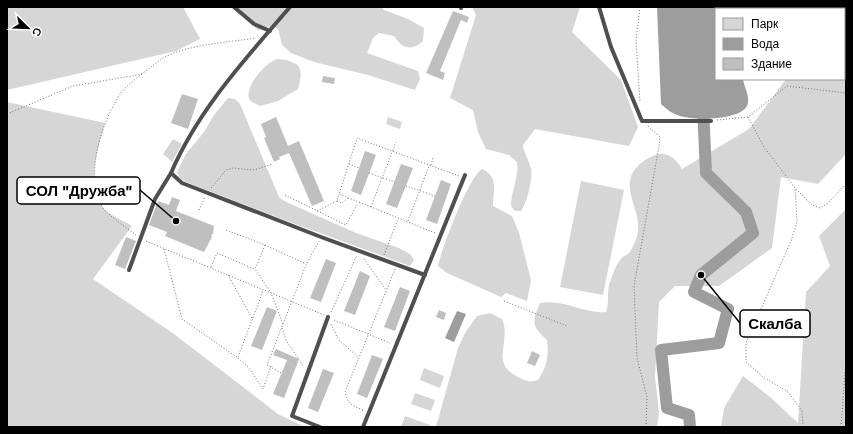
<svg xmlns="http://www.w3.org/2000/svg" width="853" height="434" viewBox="0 0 853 434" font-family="'Work Sans',sans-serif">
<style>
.green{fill:#d6d6d6}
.water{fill:#9d9d9d}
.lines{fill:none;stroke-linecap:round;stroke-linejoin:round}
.river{stroke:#9d9d9d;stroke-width:12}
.building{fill:#bfbfbf}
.path{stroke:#717171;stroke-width:1;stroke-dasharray:1 2;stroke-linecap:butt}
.service{stroke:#4f4f4f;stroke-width:4}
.leader{fill:none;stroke:#000;stroke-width:1.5}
.callout-dot{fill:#000;stroke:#fff;stroke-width:1.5}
.callout{fill:#fff;stroke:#000;stroke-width:1.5}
.callout-label{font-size:15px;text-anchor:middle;font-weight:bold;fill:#000}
</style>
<rect width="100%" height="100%" fill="#fff"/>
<g class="green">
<polygon points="7,7 183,7 200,39 176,51 7,90"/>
<path d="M237,7H382L384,10L408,19L424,28L423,41C411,52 402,48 394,36L379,33L373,38L367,53L418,71L420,79L415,90L368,75L314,62L291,53L282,45L278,29L273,26L258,30L236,10Z"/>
<path d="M472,7H580L572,32L621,80L638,127L629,146L535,129L523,145C524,154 529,160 531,169C533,178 527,203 521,211H515L511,206C511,191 519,178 517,162L509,155L486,149L478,132L473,110L450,98L476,15Z"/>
<path d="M815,7H846V154L818,184L781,177L772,248L719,286H675L659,302L655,377L659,412L657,427H436L458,348L465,333L477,316L490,313L502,319C512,342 489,363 518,377C525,381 530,383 538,380C547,367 549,356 547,340C531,326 532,322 540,303C565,299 583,314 606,312C610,302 606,292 610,282C613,275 616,263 622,258C623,256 625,256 627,255C632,251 635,242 637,236C645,210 612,183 644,161C650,157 658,153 664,154C673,156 678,162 682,169L749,129L786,79H844V9H809Z"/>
<path d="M277,59C301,61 304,68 298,89L278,101L260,106C256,104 251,102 249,99C245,86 266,62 277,59Z"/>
<polygon points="228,98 235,99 240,104 279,197 284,201 356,233 399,248 410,254 414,260 410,266 287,221 186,182 180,178 177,172 186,154 204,132 214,115"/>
<path d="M7,102L105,123C98,150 85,183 103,208C109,215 124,221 132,226L93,279L174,334L278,414L305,427H7Z"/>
<polygon points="388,117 402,122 400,129 386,124"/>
<polygon points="173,139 182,144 172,162 163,154"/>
<path d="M482,169C499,177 493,190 493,206L512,216L519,233L531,280L527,301L506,293L501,297L447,273L438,266C441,250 469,176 482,169Z"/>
<polygon points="581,181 624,190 603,295 560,287"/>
<polygon points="846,209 846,427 721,427 724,408 743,376 770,397 798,423 806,292 830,266 819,236"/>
<polygon points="424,368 444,376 440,388 420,380"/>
<polygon points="415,393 435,400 431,411 411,404"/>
<polygon points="405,416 430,425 430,427 401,427"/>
</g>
<g class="water">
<path d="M657,7H726L727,9H716V79H743C744,87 751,98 747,106C739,120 699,120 685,117C676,116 668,111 661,104Z"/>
<polygon points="457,311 466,314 454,342 445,338"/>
</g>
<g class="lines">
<polyline class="river" points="690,427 689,415 667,408 661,350 719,343 728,309 694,292 701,275 753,233 746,212 706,173 703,107"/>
</g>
<g class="building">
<polygon points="453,11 469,17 467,23 461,20 440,71 445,73 443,80 426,73"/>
<polygon points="323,76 335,78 334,84 322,82"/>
<polygon points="182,94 198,99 188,129 171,123"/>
<polygon points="276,117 288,146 299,141 324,201 312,206 289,153 279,157 280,159 274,162 264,138 266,137 261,124"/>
<polygon points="365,151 376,155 361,195 351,191"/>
<polygon points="401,164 413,168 397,208 386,204"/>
<polygon points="441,180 451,184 437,224 426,220"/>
<polygon points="172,197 180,200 176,211 214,226 213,234 211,235 212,237 204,252 165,236 167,232 149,225 158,201 169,205"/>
<polygon points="126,237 136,241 125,269 115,265"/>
<polygon points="326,259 336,263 321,302 310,298"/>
<polygon points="360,271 370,276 355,315 344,311"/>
<polygon points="400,287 410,291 395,331 384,327"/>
<polygon points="267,307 277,311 262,350 251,346"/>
<polygon points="439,310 446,313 444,320 436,317"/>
<polygon points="276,349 299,359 284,398 273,394 287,360 273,355"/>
<polygon points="532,351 540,355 535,366 527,363"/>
<polygon points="372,355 383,359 367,398 357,394"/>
<polygon points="323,369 334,373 318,412 308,408"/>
</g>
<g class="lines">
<g class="path">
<polyline points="640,7 636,40 640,102"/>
<polyline points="7,114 73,86 143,74"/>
<polyline points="748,117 764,147 795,188 797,222 791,241 746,343 746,362 763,377 788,392 802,411 803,427"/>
<polyline points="717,120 748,117 787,86 846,93"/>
<polyline points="349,164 359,168"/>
<polyline points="431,165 433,158"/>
<polyline points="369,173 395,182"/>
<polyline points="406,186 435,196"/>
<polyline points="211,188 226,170 233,168 254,170 272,164"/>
<polyline points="796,189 812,205 820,208 828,203 846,184"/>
<polyline points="285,195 346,225 358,203"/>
<polyline points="337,201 342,203 348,198"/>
<polyline points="371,207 396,142"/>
<polyline points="199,210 205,197"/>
<polyline points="317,211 337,201 339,195"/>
<polyline points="408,221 429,166"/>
<polyline points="226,230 265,245 255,269 271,293 283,324"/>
<polyline points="435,233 339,194 357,138 459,176"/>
<path d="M136,235C127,228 110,217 103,208C83,178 102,120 121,93C126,85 155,64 163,58C185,45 230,42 256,38"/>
<polyline points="146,241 324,315"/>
<polyline points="265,245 306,264"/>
<polyline points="164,249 182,319 238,358 249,368 263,389 271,366"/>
<polyline points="384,255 398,219"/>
<polyline points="364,259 386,290"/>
<polyline points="211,267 217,253 254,269"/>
<polyline points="228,275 253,320"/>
<polyline points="504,301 567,326"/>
<polyline points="331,312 357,255"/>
<polyline points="334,320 390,343"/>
<polyline points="331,324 338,339 359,358"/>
<polyline points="282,328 286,340 304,367"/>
<polyline points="238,357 263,291"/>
<polyline points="281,373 267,365 306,265 319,241"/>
<path d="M363,410C352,406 348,404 345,392L395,269"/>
<polyline points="646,427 647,397 637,358 634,286 659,146 660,137 648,126"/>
<polyline points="841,427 846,360"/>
</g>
<g class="service">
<polyline points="234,7 254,24 270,31"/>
<path d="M290,7C246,58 198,110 171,173L182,183L321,237L425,275"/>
<polyline points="599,7 611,47 642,121 711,121"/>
<polyline points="461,8 461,7"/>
<polyline points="129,270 155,199 171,173"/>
<polyline points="320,427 292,416 328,317"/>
<polyline points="363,427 465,175"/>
</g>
</g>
<path class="leader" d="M176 221L140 190M701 275L740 323"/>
<g class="callout-dot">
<circle cx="176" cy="221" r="4"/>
<circle cx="701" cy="275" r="4"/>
</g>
<g class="callout">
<rect x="17" y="177" width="123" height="27" rx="4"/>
<rect x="740" y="310" width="70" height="27" rx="4"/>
</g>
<g class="callout-label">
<text x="79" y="196">СОЛ "Дружба"</text>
<text x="775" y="329">Скалба</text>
</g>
<rect width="853" height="434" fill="none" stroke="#000000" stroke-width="16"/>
<rect x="715" y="8" width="130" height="72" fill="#ffffff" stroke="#999999"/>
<rect x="723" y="18" width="20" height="12" fill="#d6d6d6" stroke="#999999"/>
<text x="751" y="28" font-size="12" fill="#000000">Парк</text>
<rect x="723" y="38" width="20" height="12" fill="#9d9d9d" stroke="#999999"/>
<text x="751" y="48" font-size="12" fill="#000000">Вода</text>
<rect x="723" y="58" width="20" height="12" fill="#bfbfbf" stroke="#999999"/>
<text x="751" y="68" font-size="12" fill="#000000">Здание</text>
<g transform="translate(28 28) rotate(113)" stroke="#ffffff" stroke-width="3" paint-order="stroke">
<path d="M0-3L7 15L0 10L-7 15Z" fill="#000000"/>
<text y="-6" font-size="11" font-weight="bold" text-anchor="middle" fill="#000000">С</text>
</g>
</svg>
